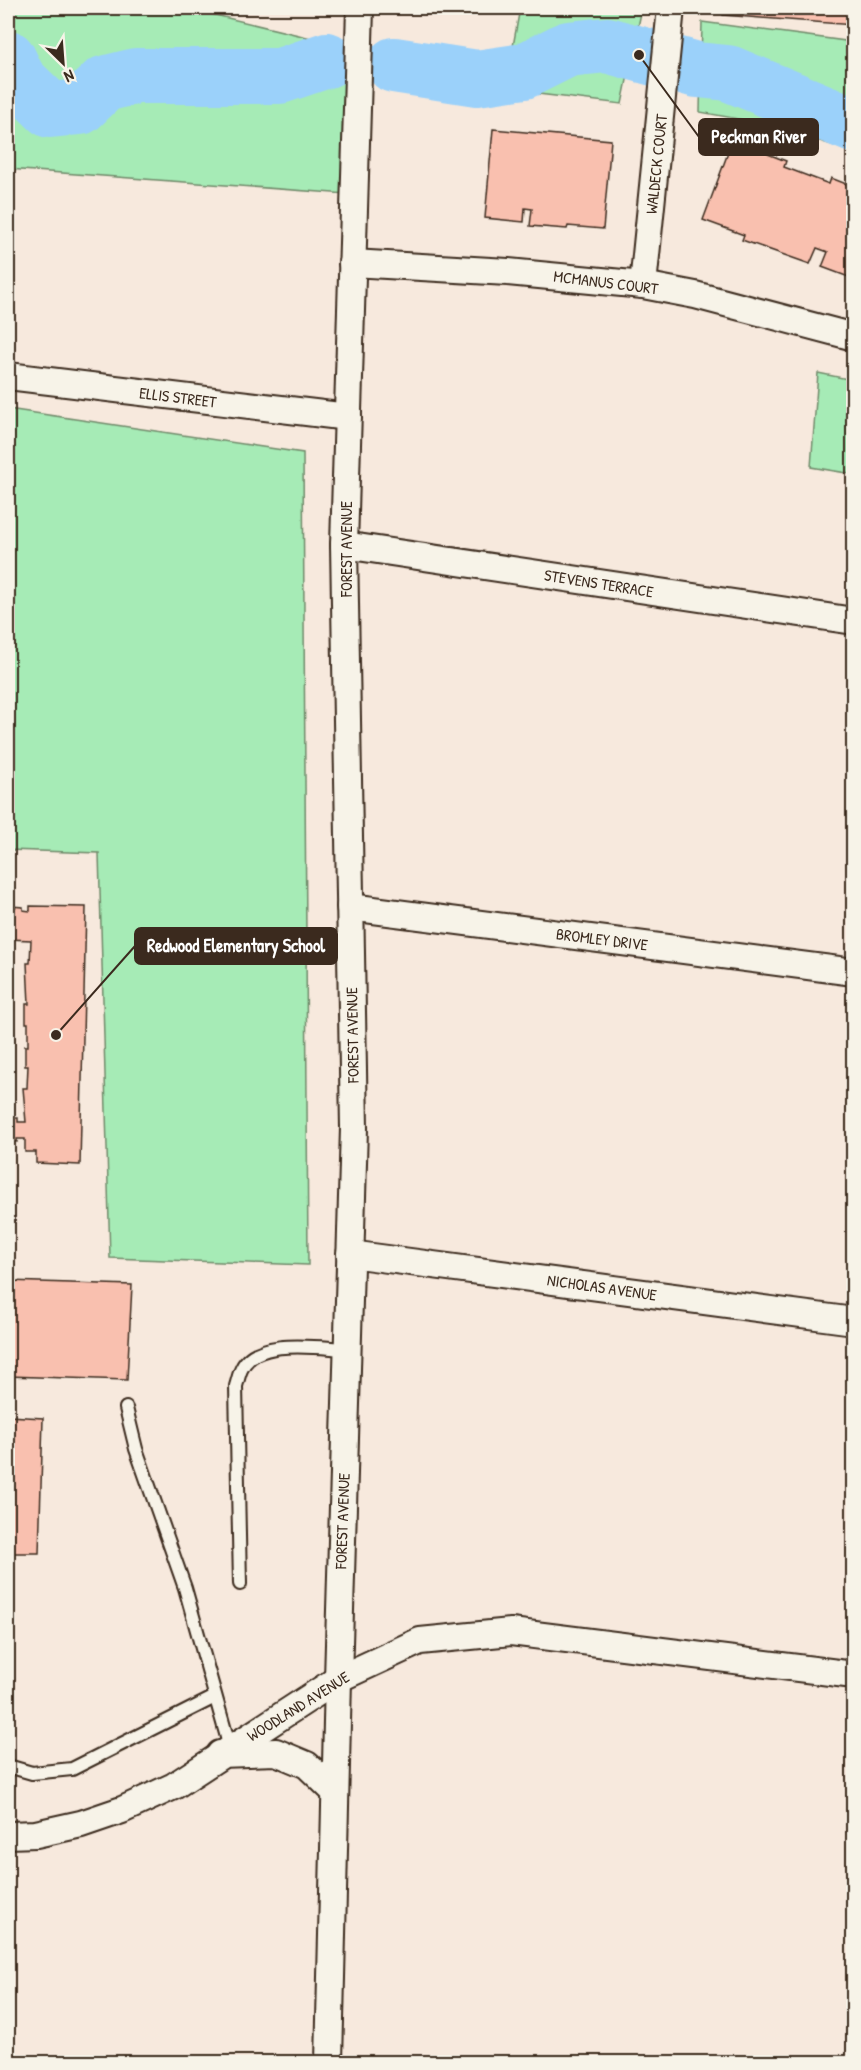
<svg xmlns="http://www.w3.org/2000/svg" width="861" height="2070" viewBox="0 0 861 2070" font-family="'Patrick Hand',sans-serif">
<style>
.green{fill:#a6ebb6;stroke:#708a6a;stroke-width:1.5}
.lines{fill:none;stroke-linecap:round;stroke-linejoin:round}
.river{stroke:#9bd1fa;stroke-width:56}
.building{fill:#f9c0af;stroke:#3b2a1e;stroke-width:1.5}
.lane-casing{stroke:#3b2a1e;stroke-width:16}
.street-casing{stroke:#3b2a1e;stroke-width:30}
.lane{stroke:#f7f3e8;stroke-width:12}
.street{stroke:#f7f3e8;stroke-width:26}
.labels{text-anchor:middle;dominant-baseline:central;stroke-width:6;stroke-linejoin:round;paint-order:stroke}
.street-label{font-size:16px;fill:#3b2a1e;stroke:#f7f3e8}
.leader{fill:none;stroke:#3b2a1e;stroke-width:2}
.callout-dot{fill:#3b2a1e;stroke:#f7f3e8;stroke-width:2}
.callout{fill:#3b2a1e;stroke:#3b2a1e;stroke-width:2}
.callout-label{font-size:18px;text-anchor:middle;font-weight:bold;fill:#fff}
</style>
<rect width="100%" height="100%" fill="#f7e9dd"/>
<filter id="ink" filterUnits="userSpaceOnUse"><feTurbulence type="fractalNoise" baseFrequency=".0167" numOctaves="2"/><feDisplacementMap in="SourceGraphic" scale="12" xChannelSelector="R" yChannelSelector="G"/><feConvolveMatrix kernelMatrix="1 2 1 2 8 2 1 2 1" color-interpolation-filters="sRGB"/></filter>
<g filter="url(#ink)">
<g class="green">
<polygon points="8,8 186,8 353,48 347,194 8,169"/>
<polygon points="520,8 642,8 622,104 505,90"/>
<polygon points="702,22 853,42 853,152 771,125 700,112"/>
<polygon points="818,373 853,380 853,474 811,467"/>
<polygon points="8,409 303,453 308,1265 110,1258 99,853 8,850"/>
</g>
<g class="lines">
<g class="river">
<polyline points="8,58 18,79 50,110 80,107 104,84 136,76 280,76 327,60"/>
<polyline points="394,65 477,78 524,71 568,49 607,45 697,70 728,73 854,125"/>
</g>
</g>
<g class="building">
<polygon points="724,8 854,8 854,25 723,15"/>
<polygon points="493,129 611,140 603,229 568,226 567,229 530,226 532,209 525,208 524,222 485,218"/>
<polygon points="735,134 771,147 768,154 786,161 784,167 829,184 831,178 854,187 854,279 822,267 828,252 817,248 810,264 742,240 744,235 703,220"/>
<polygon points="10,906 23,907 23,910 30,911 30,906 86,907 80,1165 36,1163 36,1152 25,1152 25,1139 17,1139 17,1142 8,1141 8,1118 18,1118 18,1122 26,1122 23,1088 27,1088 28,1066 25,1066 25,1046 28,1046 28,1023 26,1023 26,1004 29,1004 27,963 30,963 31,940 8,939 8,909 10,909"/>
<polygon points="8,1281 132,1285 127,1380 8,1376"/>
<polygon points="8,1416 43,1418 39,1553 8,1553"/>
</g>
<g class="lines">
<defs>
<g id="lane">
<polyline points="126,1408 136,1449 185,1588 230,1748"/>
<path d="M240,1584L236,1386C238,1380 239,1373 242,1368C257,1337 319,1348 347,1349"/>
<polyline points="8,1766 32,1773 72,1769 215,1697"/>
</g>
<g id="street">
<polyline points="352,263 508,272 643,285 695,295 854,337"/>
<polyline points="643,285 671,8"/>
<polyline points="8,376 348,417"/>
<polyline points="344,545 854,621"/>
<polyline points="350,907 854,972"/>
<polyline points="350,1254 854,1321"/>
<polyline points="220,1754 276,1752 307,1765 335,1792"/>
<polyline points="8,1835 36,1834 81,1824 122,1810 174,1786 338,1679 420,1641 511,1632 854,1675"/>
<polyline points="329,2062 338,1679 354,1128 344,545 360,8"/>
</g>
</defs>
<use href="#lane" class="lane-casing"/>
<use href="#street" class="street-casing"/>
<use href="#lane" class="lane"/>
<use href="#street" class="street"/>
</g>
</g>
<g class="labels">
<g class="street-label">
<text transform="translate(656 164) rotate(-84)">WALDECK COURT</text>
<text transform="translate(606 282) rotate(7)">MCMANUS COURT</text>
<text transform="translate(178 397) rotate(7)">ELLIS STREET</text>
<text transform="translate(346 549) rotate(-90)">FOREST AVENUE</text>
<text transform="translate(599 583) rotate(9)">STEVENS TERRACE</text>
<text transform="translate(602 939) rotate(7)">BROMLEY DRIVE</text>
<text transform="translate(352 1035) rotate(-91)">FOREST AVENUE</text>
<text transform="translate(602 1287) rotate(8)">NICHOLAS AVENUE</text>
<text transform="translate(342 1521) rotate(-88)">FOREST AVENUE</text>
<text transform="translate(298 1706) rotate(-32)">WOODLAND AVENUE</text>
</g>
</g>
<path class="leader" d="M639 55L699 137M56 1035L135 946"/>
<g class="callout-dot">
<circle cx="639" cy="55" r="6"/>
<circle cx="56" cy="1035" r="6"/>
</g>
<g class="callout">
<rect x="699" y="119" width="119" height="36" rx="6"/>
<rect x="135" y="928" width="202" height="36" rx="6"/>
</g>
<g class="callout-label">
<text x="759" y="143">Peckman River</text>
<text x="236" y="952">Redwood Elementary School</text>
</g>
<rect width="861" height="2070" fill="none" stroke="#f7f3e8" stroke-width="30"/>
<rect x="15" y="15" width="831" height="2040" fill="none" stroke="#3b2a1e" stroke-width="2" filter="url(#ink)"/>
<g transform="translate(63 63) rotate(155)" stroke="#f7f3e8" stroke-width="4.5" paint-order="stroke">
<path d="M0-4.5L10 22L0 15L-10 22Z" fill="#3b2a1e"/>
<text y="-9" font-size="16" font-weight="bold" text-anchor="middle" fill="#3b2a1e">N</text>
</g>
</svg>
